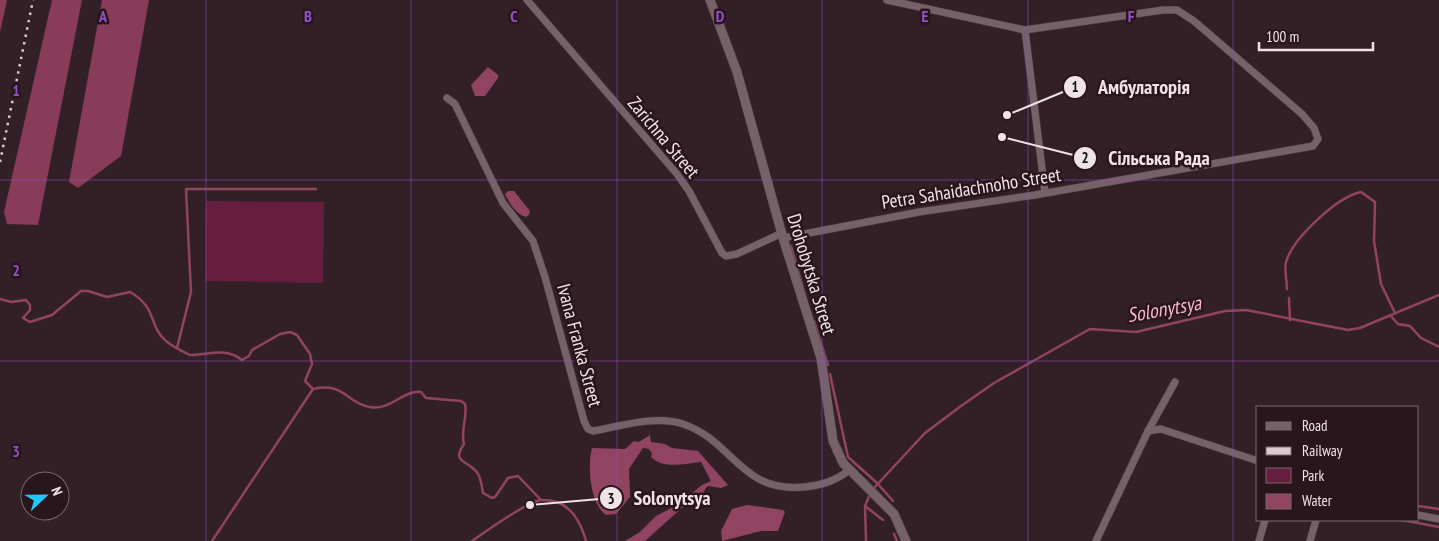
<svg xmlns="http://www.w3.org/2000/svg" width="1439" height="541" viewBox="0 0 1439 541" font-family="'PT Sans Narrow',sans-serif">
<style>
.green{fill:#651e3d}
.forest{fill:#893b5a}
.water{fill:#914362}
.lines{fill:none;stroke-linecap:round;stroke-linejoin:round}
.stream{stroke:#914362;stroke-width:2.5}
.minor-casing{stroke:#4d3d43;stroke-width:8}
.tertiary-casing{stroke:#4d3d43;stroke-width:10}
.minor{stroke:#776168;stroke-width:7}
.tertiary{stroke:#776168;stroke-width:9}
.rail{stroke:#d8cace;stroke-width:2.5;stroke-dasharray:2.5 5;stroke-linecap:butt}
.grid{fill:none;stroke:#9251c7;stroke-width:1;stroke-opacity:0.55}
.labels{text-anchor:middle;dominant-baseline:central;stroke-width:5;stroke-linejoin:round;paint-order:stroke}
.street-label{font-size:19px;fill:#f0e3e7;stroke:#28161c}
.water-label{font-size:20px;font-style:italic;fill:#fab5cc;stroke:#28161c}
.grid-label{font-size:16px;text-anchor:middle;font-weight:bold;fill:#9251c7;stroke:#28161c;stroke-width:5;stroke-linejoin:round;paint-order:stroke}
.leader{fill:none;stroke:#f0e3e7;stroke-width:2}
.callout-dot{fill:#f0e3e7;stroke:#28161c;stroke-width:2}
.mark-label{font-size:15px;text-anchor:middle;font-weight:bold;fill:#111}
.callout-label{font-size:20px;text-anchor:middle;font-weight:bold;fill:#f0e3e7;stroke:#28161c;stroke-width:5;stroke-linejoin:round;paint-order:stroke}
</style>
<rect width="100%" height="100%" fill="#322026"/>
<polygon class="green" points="206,201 324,202 323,283 205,281"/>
<g class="forest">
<polygon points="0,0 7,0 0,32"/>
<polygon points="52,0 82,0 38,225 7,224 4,212"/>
<polygon points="102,0 149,0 121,156 78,188 69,182"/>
</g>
<g class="water">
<polygon points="488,67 498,75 498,78 485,96 475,96 471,85"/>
<path d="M508,191H514L530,211L529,215L526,217C516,214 509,203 505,194Z"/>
<path d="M649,430L651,442L665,444L672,448L698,451L728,485L721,488L708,486C699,493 709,500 709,506L694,501L684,506L645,541H625L640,532L656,516L679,504L702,485L711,481L701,462C684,464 663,469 651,457L652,453L649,449L643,448L629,469L630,497L616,514L606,515C590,504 587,466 592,448L625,449L634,441L639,442L650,435Z"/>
<polygon points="747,505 783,510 785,512 778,531 761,531 722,541 721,531 732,509"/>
</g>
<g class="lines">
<g class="stream">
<polyline points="791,246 805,295"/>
<path d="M1287,289C1287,281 1284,269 1286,262C1293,238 1337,197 1361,192L1375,202L1374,241L1381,284L1395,313"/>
<polyline points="1289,298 1290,320"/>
<path d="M0,299L11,302L26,300L30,305V310L23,318L30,322L52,315L81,291H88L107,297L130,292C158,308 148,326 166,341C173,347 182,351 190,355C208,355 226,347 242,360L249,356L252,350L280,334L290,332L297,335L310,354L312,364L305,381L313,389C345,382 346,403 370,407C390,411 403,390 421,392L426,398L461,401L465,404C468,417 460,430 464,444C450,464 470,460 478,474C481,479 482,487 483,493L492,498L495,497L508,478L518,476L541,500"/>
<polyline points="1390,315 1398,324 1410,326 1421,338 1439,347"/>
<polyline points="814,321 828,365"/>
<polyline points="177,348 191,292 186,189 316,189"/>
<polyline points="830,374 848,457 877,483 893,501"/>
<polyline points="873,489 925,433 961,406 994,383 1090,329 1136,332 1225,311 1246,310 1348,330 1360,328 1439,295"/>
<polyline points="865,506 883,520"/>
<polyline points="1418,506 1439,509"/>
<polyline points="1402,520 1439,527"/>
<polyline points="894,534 897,541"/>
<polyline points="212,541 313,389"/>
<path d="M472,541C485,532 529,500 542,500C568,499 580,519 586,541"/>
<polyline points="866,541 865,506 870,494"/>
</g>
<defs>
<g id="minor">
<polyline points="527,0 677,174 689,191 722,253 726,256 737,254 782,233"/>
<polyline points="1025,30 1045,193"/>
<path d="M447,98L455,104L503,203L533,241L545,277L584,421L588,429L593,431C621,426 655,415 683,424C734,441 740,493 804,487C822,485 836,481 849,470"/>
<polyline points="783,238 919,212 1035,195 1313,146 1318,139 1314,128 1302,114 1194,21 1177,10 1163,10 1025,30 887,0"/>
<polyline points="1148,431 1161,429 1258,461"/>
<polyline points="1418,515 1439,519"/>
<polyline points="1096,541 1148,431 1175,382"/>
<polyline points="1259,541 1265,520"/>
<polyline points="1310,541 1316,520"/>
</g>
<polyline id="tertiary" points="710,0 737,72 783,238 821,358 833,441 843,463 894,514 906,541"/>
</defs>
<use href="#minor" class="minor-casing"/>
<use href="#tertiary" class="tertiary-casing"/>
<use href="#minor" class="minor"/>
<use href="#tertiary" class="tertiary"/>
<polyline class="rail" points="0,162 33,0"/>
</g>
<path class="grid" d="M206,0V541M411,0V541M617,0V541M822,0V541M1028,0V541M1233,0V541M0,180H1439M0,361H1439"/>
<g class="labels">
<g class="street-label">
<text transform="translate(664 137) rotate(50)">Zarichna Street</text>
<text transform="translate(971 188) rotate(-9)">Petra Sahaidachnoho Street</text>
<text transform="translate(812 274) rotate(73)">Drohobytska Street</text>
<text transform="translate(580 345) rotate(75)">Ivana Franka Street</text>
</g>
<g class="water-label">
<text transform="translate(1164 309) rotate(-10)">Solonytsya</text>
</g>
</g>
<g class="grid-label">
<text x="103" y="22">A</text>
<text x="308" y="22">B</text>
<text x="514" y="22">C</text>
<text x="720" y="22">D</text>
<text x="925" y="22">E</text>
<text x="1131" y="22">F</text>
<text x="16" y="96">1</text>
<text x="16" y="276">2</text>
<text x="16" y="457">3</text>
</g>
<path class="leader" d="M1007 115L1075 87M1002 137L1085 158M530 505L611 498"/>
<g class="callout-dot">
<circle cx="1007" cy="115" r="5"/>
<circle cx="1002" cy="137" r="5"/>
<circle cx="530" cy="505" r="5"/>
<circle cx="1075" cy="87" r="12"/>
<circle cx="1085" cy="158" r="12"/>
<circle cx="611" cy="498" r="12"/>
</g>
<g class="mark-label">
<text x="1075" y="92">1</text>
<text x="1085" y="163">2</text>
<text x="611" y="504">3</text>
</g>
<g class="callout-label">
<text x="1144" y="94">Амбулаторія</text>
<text x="1159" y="165">Сільська Рада</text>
<text x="672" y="505">Solonytsya</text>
</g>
<rect x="1256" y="406" width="162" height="115" fill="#28161c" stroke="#78686d"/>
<rect x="1266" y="422" width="25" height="8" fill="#776168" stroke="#78686d"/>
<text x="1302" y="431" font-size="15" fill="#f0e3e7">Road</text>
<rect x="1266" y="447" width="25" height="8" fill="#d8cace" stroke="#78686d"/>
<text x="1302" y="456" font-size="15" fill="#f0e3e7">Railway</text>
<rect x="1266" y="468" width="25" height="15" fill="#651e3d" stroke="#78686d"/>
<text x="1302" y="481" font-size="15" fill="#f0e3e7">Park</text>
<rect x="1266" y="494" width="25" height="15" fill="#914362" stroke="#78686d"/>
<text x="1302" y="506" font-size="15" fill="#f0e3e7">Water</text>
<g transform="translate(45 496) rotate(68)"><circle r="24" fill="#28161c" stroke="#78686d"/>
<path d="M0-4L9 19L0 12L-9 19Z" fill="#1fc9fd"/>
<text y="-8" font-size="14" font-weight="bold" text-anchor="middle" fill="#f0e3e7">N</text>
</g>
<path d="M1259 42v8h114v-8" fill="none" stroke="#f0e3e7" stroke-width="2.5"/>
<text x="1266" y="42" font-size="15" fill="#f0e3e7" stroke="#28161c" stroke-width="4" paint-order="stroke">100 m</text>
</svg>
